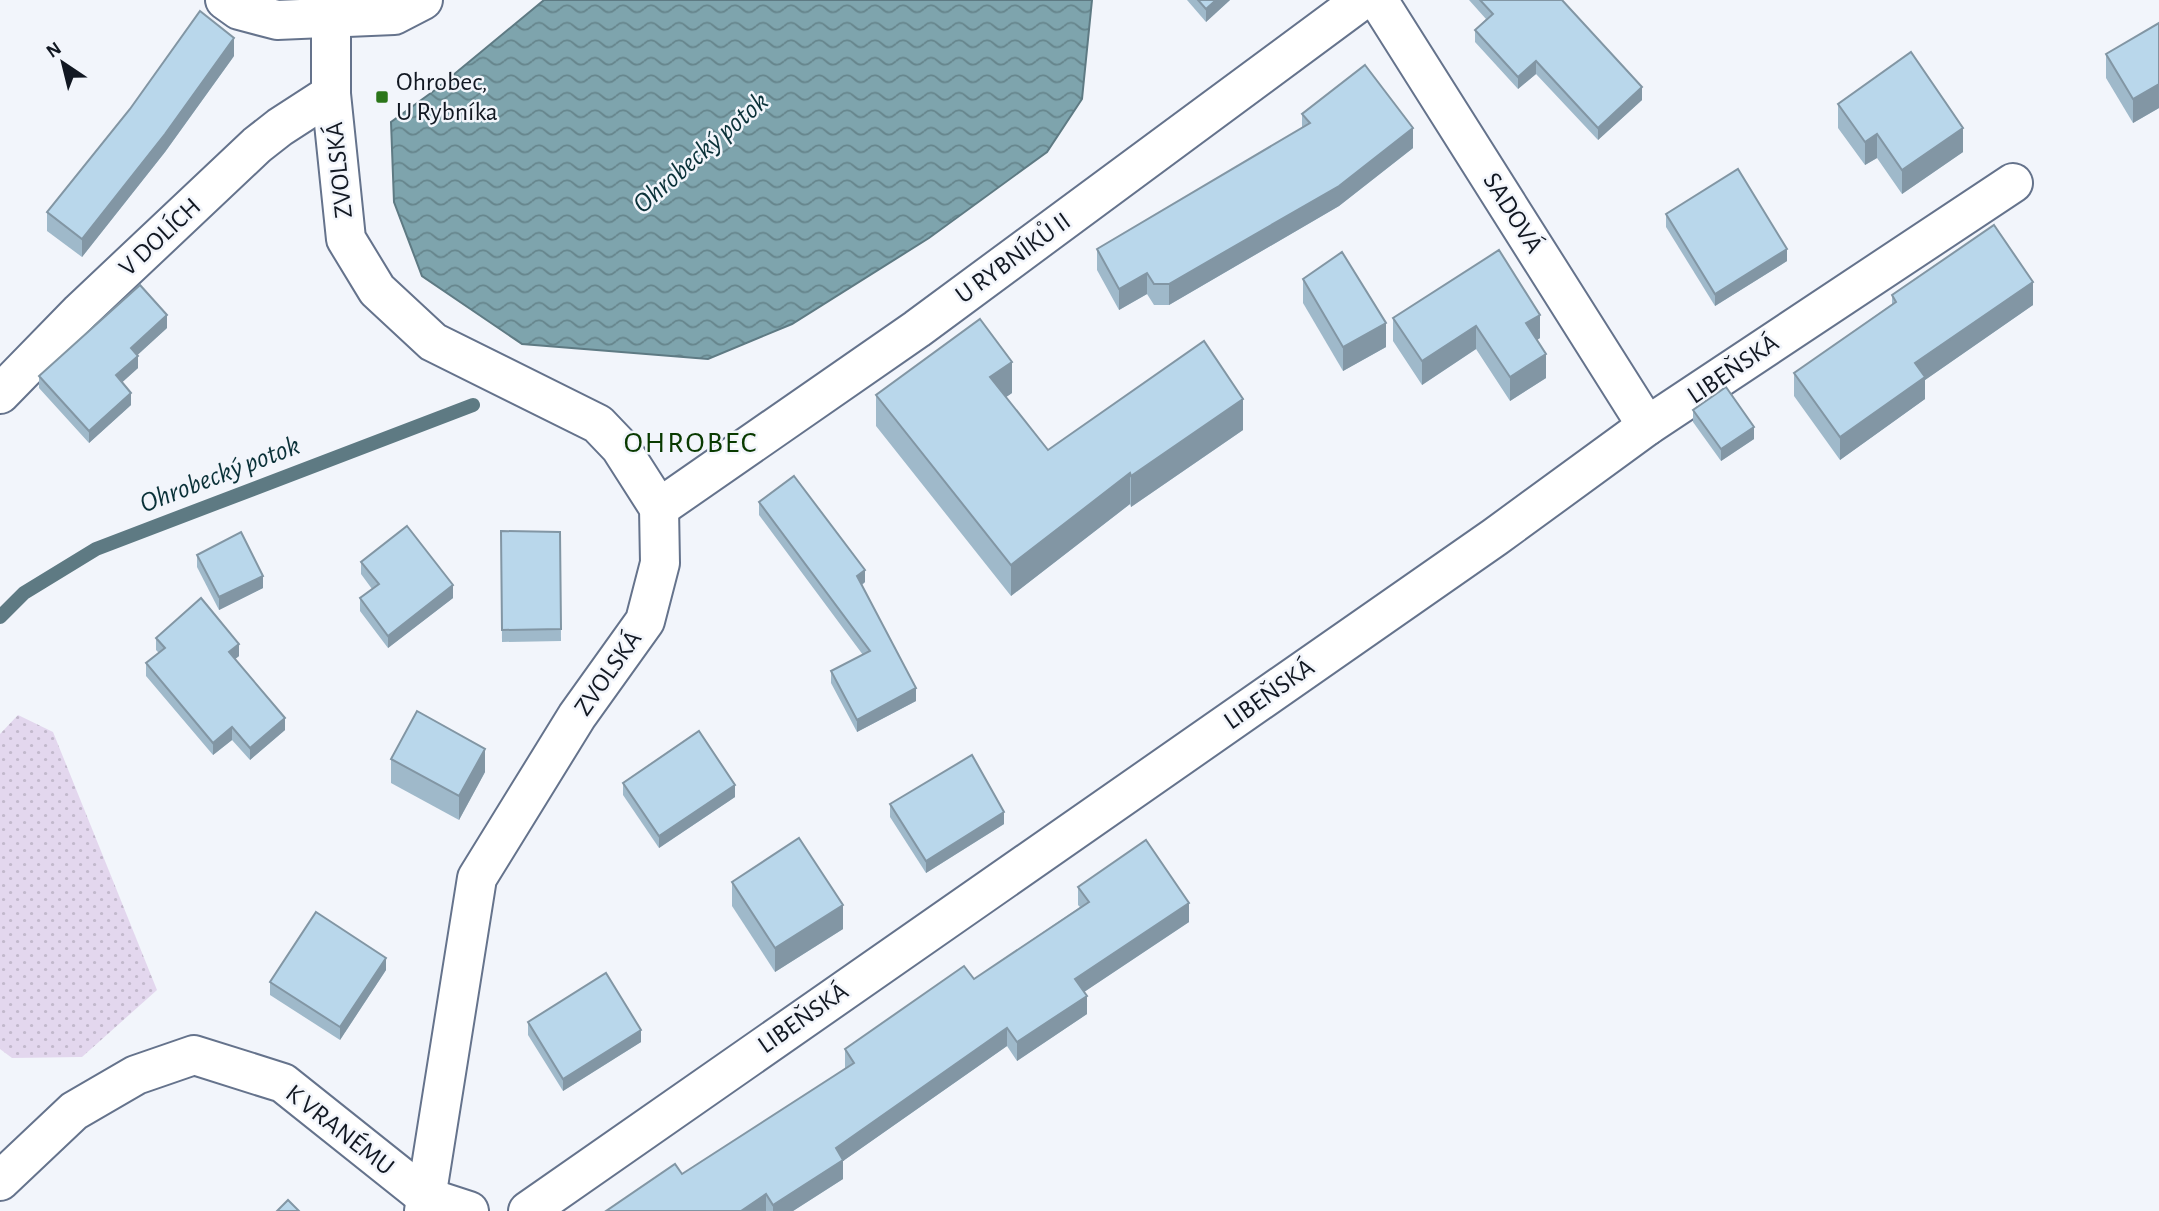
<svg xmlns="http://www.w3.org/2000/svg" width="2159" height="1211" viewBox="0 0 2159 1211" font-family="'Alegreya Sans',sans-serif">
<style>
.grass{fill:url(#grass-dots)}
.water{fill:url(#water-waves);stroke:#5e7a83;stroke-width:2}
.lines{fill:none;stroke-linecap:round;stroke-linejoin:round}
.stream{stroke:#5e7a83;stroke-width:14}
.minor-casing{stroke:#65738c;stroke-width:42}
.tertiary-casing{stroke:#65738c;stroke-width:42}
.minor{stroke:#fff;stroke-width:38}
.tertiary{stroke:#fff;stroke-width:38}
.wall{fill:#9fb9ca}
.shaded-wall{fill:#8296a4}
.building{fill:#b9d7eb;stroke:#8296a4;stroke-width:2}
.poi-dot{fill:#2b7519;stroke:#f2f5fb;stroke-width:2.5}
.labels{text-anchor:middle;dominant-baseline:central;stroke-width:5;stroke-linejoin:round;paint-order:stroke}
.poi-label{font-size:26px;fill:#121822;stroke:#f2f5fb;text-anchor:start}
.street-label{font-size:26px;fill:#121822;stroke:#f2f5fb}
.water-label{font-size:28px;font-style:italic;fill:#0a3138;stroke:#f2f5fb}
.quarter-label{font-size:30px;letter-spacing:2px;fill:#093a00;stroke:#f2f5fb}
</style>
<defs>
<pattern id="grass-dots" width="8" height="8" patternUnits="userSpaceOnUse" patternTransform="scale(1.75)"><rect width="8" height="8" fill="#e3d7ee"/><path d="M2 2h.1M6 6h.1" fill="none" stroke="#c2b8cc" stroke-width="1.8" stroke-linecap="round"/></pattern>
<pattern id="water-waves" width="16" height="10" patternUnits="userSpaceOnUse" patternTransform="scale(1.75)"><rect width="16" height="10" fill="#7ea4ad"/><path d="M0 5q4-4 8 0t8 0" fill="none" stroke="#66858c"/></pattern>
</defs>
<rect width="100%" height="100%" fill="#f2f5fb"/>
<polygon class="grass" points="18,715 53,732 157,990 82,1057 12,1058 0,1049 0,734"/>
<polygon class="water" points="544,0 1092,0 1082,99 1047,152 929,238 792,324 708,359 522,344 422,276 394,202 391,122 435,90"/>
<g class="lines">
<polyline class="stream" points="0,617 24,593 96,549 473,405"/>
<defs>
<g id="minor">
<polyline points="225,0 239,10 277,20 394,15 423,0"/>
<polyline points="1378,0 1647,426"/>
<polyline points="0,394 80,312 257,145 280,127 331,94"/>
<polyline points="659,508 917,329 1362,0"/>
<polyline points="0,1181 74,1111 136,1075 194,1055 283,1083 426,1197 469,1211"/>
<polyline points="528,1211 1495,537 1647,426 2013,183"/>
</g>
<polyline id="tertiary" points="331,0 331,94 346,239 377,290 433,342 598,424 620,447 659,508 660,563 645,621 577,716 477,878 424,1211"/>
</defs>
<use href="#minor" class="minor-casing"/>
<use href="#tertiary" class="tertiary-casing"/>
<use href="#minor" class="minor"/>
<use href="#tertiary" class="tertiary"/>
</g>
<g class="wall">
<polygon points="1187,0 1230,0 1206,22"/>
<polygon points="1469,0 1562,0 1642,100 1598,140 1536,74 1518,89 1475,42 1475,30 1486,19"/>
<polygon points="2159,23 2159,108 2133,123 2106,78 2106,54"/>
<polygon points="234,56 165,152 82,257 47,231 47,212"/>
<polygon points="1838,104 1963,152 1902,194 1877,158 1865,165 1838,128"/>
<polygon points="1302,114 1413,148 1339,206 1169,305 1154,305 1147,294 1119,310 1097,270 1097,249 1302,128"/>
<polygon points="1666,214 1787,261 1715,306 1666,227"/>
<polygon points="1499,250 1540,338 1537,340 1546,378 1510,401 1476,349 1422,385 1393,341 1393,318"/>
<polygon points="1303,279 1386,347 1343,371 1303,303"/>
<polygon points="1892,295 2033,305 1925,380 1925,399 1840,460 1794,396 1794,373 1892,304"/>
<polygon points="167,328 137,355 138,368 122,382 131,405 89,443 39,388 39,376"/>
<polygon points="1012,393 1006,397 1048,450 1243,430 1131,507 1130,504 1011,596 876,426 876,395"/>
<polygon points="1693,410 1754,439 1721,461 1693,422"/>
<polygon points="759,502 865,582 862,585 916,701 857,732 831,683 831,671 863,655 759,515"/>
<polygon points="501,531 560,532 561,641 502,642"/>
<polygon points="197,555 263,588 219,610 197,567"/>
<polygon points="361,562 453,598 388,648 360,611 360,598 372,589 361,574"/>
<polygon points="156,638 239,656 235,659 285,730 250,760 232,740 213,755 146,676 146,663 159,653 156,650"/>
<polygon points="391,759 485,772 459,820 391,783"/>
<polygon points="623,783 735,797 659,848 623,795"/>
<polygon points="890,804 1004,824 926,873 890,817"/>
<polygon points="732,882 843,929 775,972 732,906"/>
<polygon points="1078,887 1189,922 1084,992 1087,1014 1017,1061 1007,1046 843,1161 843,1179 793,1211 606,1211 682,1174 845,1069 845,1049 974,979 1080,907 1078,905"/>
<polygon points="386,970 340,1040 270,995 270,982"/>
<polygon points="528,1022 641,1042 563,1091 528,1035"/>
</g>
<g class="shaded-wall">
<polygon points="1216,0 1230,0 1206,22 1206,9"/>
<polygon points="234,38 234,56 165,152 82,257 82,239"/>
<polygon points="1536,61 1536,74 1518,89 1518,77"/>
<polygon points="2159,84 2159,108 2133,123 2133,99"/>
<polygon points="1642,87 1642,100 1598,140 1598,128"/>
<polygon points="1413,128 1413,148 1339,206 1169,305 1169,284"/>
<polygon points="1963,128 1963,152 1902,194 1902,170"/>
<polygon points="1877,134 1877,158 1865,165 1865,142"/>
<polygon points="1787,249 1787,261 1715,306 1715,294"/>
<polygon points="1147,273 1147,294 1119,310 1119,289"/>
<polygon points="2033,282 2033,305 1925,380 1925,399 1840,460 1840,437 1915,363"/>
<polygon points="167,315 167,328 131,361 131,348"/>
<polygon points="1540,315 1540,338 1526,347 1526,323"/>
<polygon points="1386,323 1386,347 1343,371 1343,347"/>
<polygon points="1476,326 1476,349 1422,385 1422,361"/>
<polygon points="1546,354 1546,378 1510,401 1510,377"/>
<polygon points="138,356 138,368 116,388 116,375"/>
<polygon points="1012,362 1012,393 990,408 990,377"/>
<polygon points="131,393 131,405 89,443 89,431"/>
<polygon points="1243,399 1243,430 1131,507 1131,476"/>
<polygon points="1754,427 1754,439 1721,461 1721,449"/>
<polygon points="1130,473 1130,504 1011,596 1011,565"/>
<polygon points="865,570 865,582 857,588 857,576"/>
<polygon points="263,576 263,588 219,610 219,597"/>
<polygon points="453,585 453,598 388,648 388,636"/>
<polygon points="239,644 239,656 229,664 229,652"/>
<polygon points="916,688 916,701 857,732 857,720"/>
<polygon points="285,718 285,730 250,760 250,748"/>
<polygon points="232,727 232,740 213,755 213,743"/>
<polygon points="485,749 485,772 459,820 459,796"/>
<polygon points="735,785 735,797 659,848 659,836"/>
<polygon points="1004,812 1004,824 926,873 926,861"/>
<polygon points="1189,903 1189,922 1075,998 1075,979"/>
<polygon points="843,905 843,929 775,972 775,948"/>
<polygon points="386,958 386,970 340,1040 340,1027"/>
<polygon points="1087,996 1087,1014 1017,1061 1017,1042"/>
<polygon points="1007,1028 1007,1046 843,1161 843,1179 793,1211 773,1211 773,1205 836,1148"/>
<polygon points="641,1030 641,1042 563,1091 563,1079"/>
<polygon points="766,1194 766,1211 741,1211"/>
</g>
<g class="building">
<polygon points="1198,0 1216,0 1206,9"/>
<polygon points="1480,0 1562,0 1642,87 1598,128 1536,61 1518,77 1475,30 1493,14"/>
<polygon points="200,11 234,38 165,134 82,239 47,212 130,109"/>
<polygon points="2159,23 2159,84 2133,99 2106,54"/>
<polygon points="1911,52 1963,128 1902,170 1877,134 1865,142 1838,104"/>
<polygon points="1365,65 1413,128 1339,186 1169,284 1154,284 1147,273 1119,289 1097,249 1310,123 1302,114"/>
<polygon points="1738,169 1787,249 1715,294 1666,214"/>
<polygon points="1994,225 2033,282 1915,363 1925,377 1840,437 1794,373 1896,302 1892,295"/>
<polygon points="1499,250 1540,315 1526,323 1546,354 1510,377 1476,326 1422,361 1393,318"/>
<polygon points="1342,252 1386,323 1343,347 1303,279"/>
<polygon points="140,285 167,315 131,348 138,356 116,375 131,393 89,431 39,376"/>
<polygon points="980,319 1012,362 990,377 1048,450 1204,341 1243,399 1131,476 1130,473 1011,565 876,395"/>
<polygon points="1726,387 1754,427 1721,449 1693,410"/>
<polygon points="794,476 865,570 857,576 916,688 857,720 831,671 870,651 759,502"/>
<polygon points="407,526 453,585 388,636 360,598 379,584 361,562"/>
<polygon points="501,531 560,532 561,629 502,630"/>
<polygon points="241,532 263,576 219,597 197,555"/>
<polygon points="201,598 239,644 229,652 285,718 250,748 232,727 213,743 146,663 165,648 156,638"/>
<polygon points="417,711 485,749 459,796 391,759"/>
<polygon points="699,731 735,785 659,836 623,783"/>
<polygon points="972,755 1004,812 926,861 890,804"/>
<polygon points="799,838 843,905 775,948 732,882"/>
<polygon points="1146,840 1189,903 1075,979 1087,996 1017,1042 1007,1028 836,1148 843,1160 773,1205 766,1194 741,1211 606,1211 675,1164 682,1174 854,1063 845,1049 964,966 974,979 1089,902 1078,887"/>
<polygon points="316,912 386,958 340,1027 270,982"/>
<polygon points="606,973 641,1030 563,1079 528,1022"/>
<polygon points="288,1200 299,1211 277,1211"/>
</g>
<rect class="poi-dot" x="375" y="90" width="14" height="14" rx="3.5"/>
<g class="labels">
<g class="poi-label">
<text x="396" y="82">Ohrobec,<tspan x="396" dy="30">U Rybníka</tspan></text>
</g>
<g class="street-label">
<text transform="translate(339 170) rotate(-96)">ZVOLSKÁ</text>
<text transform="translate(1513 213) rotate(58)">SADOVÁ</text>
<text transform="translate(160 237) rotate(-43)">V DOLÍCH</text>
<text transform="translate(1013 258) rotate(-36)">U RYBNÍKŮ II</text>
<text transform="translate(1733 369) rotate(-34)">LIBEŇSKÁ</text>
<text transform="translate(608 673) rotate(-55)">ZVOLSKÁ</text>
<text transform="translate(1269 694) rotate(-35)">LIBEŇSKÁ</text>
<text transform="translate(803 1018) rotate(-35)">LIBEŇSKÁ</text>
<text transform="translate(340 1130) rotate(38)">K VRANÉMU</text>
</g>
<g class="water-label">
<text transform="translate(701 153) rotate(-41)">Ohrobecký potok</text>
<text transform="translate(220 475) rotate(-21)">Ohrobecký potok</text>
</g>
<g class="quarter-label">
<text x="691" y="443">OHROBEC</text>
</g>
</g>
<g transform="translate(63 63) rotate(325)" stroke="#f2f5fb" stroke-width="5" paint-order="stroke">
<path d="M0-5L12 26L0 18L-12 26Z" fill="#121822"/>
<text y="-10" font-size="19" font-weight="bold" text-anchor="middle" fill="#121822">N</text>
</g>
</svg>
